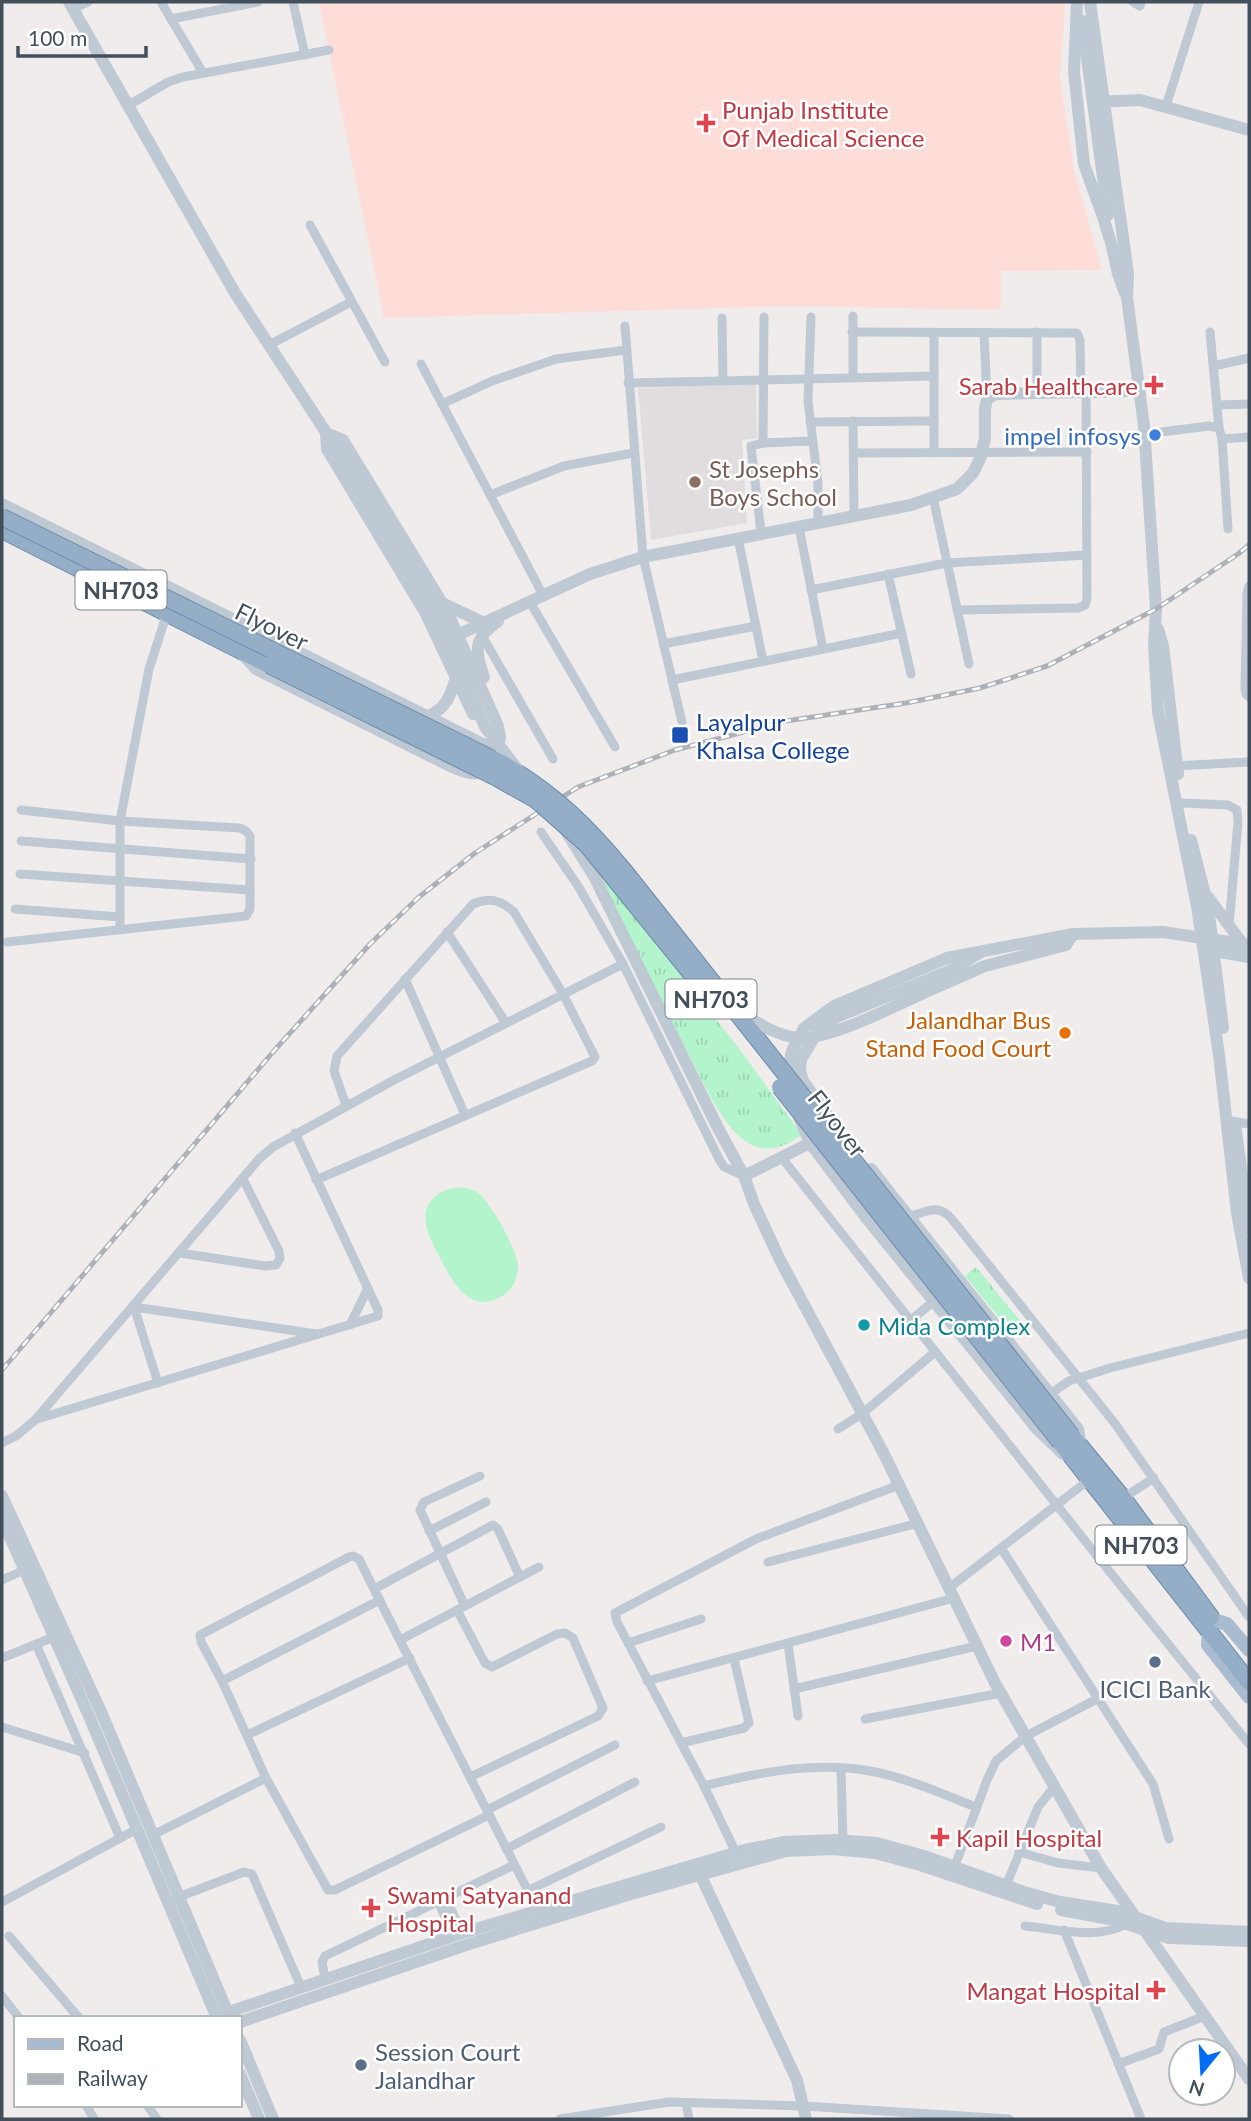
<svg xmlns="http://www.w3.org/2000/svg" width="1251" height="2121" viewBox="0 0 1251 2121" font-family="Lato,sans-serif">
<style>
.education{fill:#e1ddde}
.medical{fill:#fedcd8}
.grass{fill:url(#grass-tufts)}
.pitch{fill:#b4f4cd}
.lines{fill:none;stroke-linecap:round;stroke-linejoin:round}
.trunk-casing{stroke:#698aae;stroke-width:18}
.minor{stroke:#bec9d4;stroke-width:9}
.tertiary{stroke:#bec9d4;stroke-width:12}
.primary{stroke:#a9bccf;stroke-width:14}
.trunk{stroke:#94aec8;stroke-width:16}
.rail-casing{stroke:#aeb2b8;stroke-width:5}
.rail{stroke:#fff;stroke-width:2.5;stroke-dasharray:8;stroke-linecap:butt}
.trunk-bridge-casing{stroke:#698aae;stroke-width:18;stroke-linecap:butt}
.tertiary-bridge{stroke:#bec9d4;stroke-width:12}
.trunk-bridge{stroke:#94aec8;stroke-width:16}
.health-dot{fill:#e0444e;stroke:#fff;stroke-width:2.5}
.shop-dot{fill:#3f7fe0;stroke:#fff;stroke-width:2.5}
.education-dot{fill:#8d6e63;stroke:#fff;stroke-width:2.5}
.transit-dot{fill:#1a4fb4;stroke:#fff;stroke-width:2.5}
.food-dot{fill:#e8710a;stroke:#fff;stroke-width:2.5}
.culture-dot{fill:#0f9aa8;stroke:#fff;stroke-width:2.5}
.hotel-dot{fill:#d1479c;stroke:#fff;stroke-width:2.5}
.service-dot{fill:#5c6f8a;stroke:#fff;stroke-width:2.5}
.labels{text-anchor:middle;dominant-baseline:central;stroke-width:5;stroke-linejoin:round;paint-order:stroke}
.shield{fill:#fff;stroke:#7b848d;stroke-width:2}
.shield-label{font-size:23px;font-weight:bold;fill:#43505c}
.health-label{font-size:24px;fill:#be3a42;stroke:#fff;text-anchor:start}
.shop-label{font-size:24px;fill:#366cbe;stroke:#fff;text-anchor:end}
.education-label{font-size:24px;fill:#785e54;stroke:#fff;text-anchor:start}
.street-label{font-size:24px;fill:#43505c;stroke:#fff}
.transit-label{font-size:24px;fill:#164399;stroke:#fff;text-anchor:start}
.food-label{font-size:24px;fill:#c56008;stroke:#fff;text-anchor:end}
.culture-label{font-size:24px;fill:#0d838f;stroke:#fff;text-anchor:start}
.hotel-label{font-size:24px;fill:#b23c85;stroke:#fff;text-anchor:start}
.service-label{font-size:24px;fill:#4e5e75;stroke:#fff}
</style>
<defs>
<pattern id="grass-tufts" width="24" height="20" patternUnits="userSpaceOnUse" patternTransform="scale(1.75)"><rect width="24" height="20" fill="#b4f4cd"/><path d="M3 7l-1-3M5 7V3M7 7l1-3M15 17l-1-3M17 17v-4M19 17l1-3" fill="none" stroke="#9cd3b2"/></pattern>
</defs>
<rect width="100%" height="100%" fill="#f0ecec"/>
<polygon class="education" points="756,384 757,438 742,440 747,523 651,540 638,388"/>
<polygon class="medical" points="319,2 1065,2 1060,77 1074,170 1102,270 1001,271 1001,310 793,306 384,318"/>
<g class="grass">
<path d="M601,876L735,1043L802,1135C757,1167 734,1137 711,1098L598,878Z"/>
<polygon points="976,1267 1023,1324 1012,1333 965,1276"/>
</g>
<path class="pitch" d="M452,1188C461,1187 470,1187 478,1193C490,1201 519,1252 518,1267C518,1278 513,1289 504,1295C470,1317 453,1282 440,1258C425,1231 412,1201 452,1188Z"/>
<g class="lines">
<defs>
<g id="trunk">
<polyline points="2,530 269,665"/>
<polyline points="1072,1436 1123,1498 1211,1617"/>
<polyline points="1060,1442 1249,1682"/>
</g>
</defs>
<use href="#trunk" class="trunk-casing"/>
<g class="minor">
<polyline points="161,2 203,73"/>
<polyline points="293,2 305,55"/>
<polyline points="1133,2 1140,6 1141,2"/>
<polyline points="73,9 88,2"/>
<polyline points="171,19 258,2"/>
<polyline points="129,105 168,82 183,77 329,50"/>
<polyline points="1166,106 1199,2"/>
<polyline points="310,225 385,362"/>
<polyline points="811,317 808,401 818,484 818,523"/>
<polyline points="722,318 723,380"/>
<polyline points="625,326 643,557 682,722"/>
<polyline points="852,332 1077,333 1080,340 1081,392"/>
<polyline points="1037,332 1037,393"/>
<polyline points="1210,332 1219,428"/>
<polyline points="934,333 934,452"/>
<polyline points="984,333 987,399"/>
<polyline points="269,345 351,302"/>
<polyline points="421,364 544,597"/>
<polyline points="1214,366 1249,358"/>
<polyline points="853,377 853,316"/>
<polyline points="628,383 934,376"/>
<polyline points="442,404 492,381 556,359 626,350"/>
<polyline points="1218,405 1249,404"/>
<polyline points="853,421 854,516"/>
<polyline points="810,422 934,421"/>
<polyline points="1145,434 1209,426 1219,428 1222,439 1228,529"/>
<polyline points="1222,439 1249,437"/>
<polyline points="763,443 764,317"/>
<polyline points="855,453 1087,452"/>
<polyline points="490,495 564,466 633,453"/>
<polyline points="933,497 969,664"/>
<polyline points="799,527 823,649"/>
<polyline points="761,533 751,446 763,443 812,441"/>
<polyline points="738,538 763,661"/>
<polyline points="888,574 911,674"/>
<polyline points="1249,586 1247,593 1245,688 1246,694 1249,697"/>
<polyline points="811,590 947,563 1087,555"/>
<polyline points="530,602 615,747"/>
<polyline points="957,610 1078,608 1085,605 1087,599 1086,392"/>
<polyline points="481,634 553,759"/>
<polyline points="663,644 756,626"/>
<polyline points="672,680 902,633"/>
<polyline points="1174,766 1249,762"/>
<polyline points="1182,803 1228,805 1237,810 1238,822 1229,925"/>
<polyline points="541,832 578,886 623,964 719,1159 724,1167 744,1176"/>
<polyline points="21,841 251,859"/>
<polyline points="20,874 250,890"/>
<polyline points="15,909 120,917"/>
<polyline points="120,928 120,821 149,669 167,613"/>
<polyline points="447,932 506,1023"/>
<polyline points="7,942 246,916 250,909 250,836 246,831 240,828 120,821 21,810"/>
<polyline points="405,979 465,1115"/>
<polyline points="1230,1121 1249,1124"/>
<polyline points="782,1158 1105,1566 1249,1744"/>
<path d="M316,1180L592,1061L595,1057L563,994L514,912C501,900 490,897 473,904L337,1056L334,1071L346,1105"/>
<path d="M909,1217C926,1212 937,1203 951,1218L1116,1425L1249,1617"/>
<polyline points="180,1253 265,1266 276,1265 280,1258 279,1251 243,1179"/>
<polyline points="910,1321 934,1301"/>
<polyline points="350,1325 368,1288"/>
<polyline points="158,1383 134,1307 317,1334"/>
<polyline points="1050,1394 1069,1381 1110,1368 1249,1333"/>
<polyline points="37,1419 378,1316 378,1310 295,1133"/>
<polyline points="838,1429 863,1413 935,1352"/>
<polyline points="2,1443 16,1436 35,1420 259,1159 273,1147 394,1080 623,964"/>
<polyline points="1123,1498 1154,1478"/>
<polyline points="429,1531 486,1502"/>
<polyline points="1001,1548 1153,1784 1169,1839"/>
<polyline points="768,1562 919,1523"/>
<polyline points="2,1580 29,1568"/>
<polyline points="949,1588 1090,1479"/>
<polyline points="374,1589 493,1525 498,1529 520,1577"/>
<polyline points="465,1606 420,1510 424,1502 480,1476"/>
<polyline points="457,1610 485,1663 492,1667 557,1634 565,1633 573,1638 603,1708 598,1716 470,1777"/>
<polyline points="400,1640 539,1567"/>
<polyline points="628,1643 701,1619"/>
<polyline points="36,1644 120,1838"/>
<polyline points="788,1644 798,1716"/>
<polyline points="2,1658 54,1637"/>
<polyline points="222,1681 380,1600"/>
<polyline points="647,1681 954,1598"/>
<polyline points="794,1689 977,1646"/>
<polyline points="865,1719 1001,1693"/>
<polyline points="2,1727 85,1753"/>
<polyline points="247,1735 410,1658"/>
<polyline points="681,1743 744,1728 749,1723 734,1659"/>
<polyline points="841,1768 843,1841"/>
<path d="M704,1786C755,1773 812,1762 864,1770C903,1776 940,1793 976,1807"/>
<polyline points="487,1810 615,1745"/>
<path d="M489,1815L335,1890H328L266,1778L222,1681L201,1642L200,1635L349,1557L353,1556L359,1559C418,1678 480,1795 539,1913"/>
<polyline points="153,1835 266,1778"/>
<polyline points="506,1849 635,1782"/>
<polyline points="1019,1852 1058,1863 1101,1868"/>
<polyline points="737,1855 704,1786 617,1622 615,1613 756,1539 899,1485"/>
<polyline points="953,1871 987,1780 996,1761 1026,1736 1097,1699"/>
<polyline points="1006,1886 1038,1807 1055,1786"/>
<polyline points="527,1891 661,1827"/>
<polyline points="176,1898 244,1872 252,1874 301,1987"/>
<polyline points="446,1898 462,1933"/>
<polyline points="438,1901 453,1936"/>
<polyline points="2,1902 137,1829"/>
<path d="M1025,1926C1058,1929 1099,1941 1128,1923"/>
<polyline points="1064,1930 1141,2119"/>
<polyline points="9,1936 79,2018"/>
<polyline points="325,1979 322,1962 325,1956 514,1865"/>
<polyline points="2,1996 19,2018"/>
<polyline points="1118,2064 1159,2049 1164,2032 1205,2016"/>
<polyline points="686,2103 689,2119"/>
<polyline points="86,2105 94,2119"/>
<polyline points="147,2105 157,2119"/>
<polyline points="560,2119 669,2102 804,2106 1009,2119"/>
</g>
<g class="tertiary">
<polyline points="69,2 235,293 331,440"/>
<polyline points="1077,2 1074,72 1084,164 1103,217 1112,246 1118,274 1125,293"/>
<polyline points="1090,2 1128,273 1127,297 1144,426 1156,609 1154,645 1158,712 1197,906 1219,1055 1237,1213 1249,1278"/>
<polyline points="1082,21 1108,215"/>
<polyline points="1096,102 1140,100 1249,130"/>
<polyline points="326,433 343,440 447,611 498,726 500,737 497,752"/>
<polyline points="326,434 327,449 426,614 473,714"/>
<polyline points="2,504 497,751"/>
<polyline points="444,604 482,622"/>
<polyline points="1158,629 1163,646 1178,774"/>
<polyline points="440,643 590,574 643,557 911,505 957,489 973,473 980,459 985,438 985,409 987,399 996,394 1139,391"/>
<path d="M244,656L256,669L448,765C460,770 473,778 485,770"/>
<path d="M484,677C474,650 474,638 498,621"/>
<path d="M428,716C446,709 451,695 456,677"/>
<polyline points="566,831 595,878 717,1126 744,1176"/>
<polyline points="1191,840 1208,906 1223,1028"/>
<polyline points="1208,897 1242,943"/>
<polyline points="1208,950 1249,957"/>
<polyline points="937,987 985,966 1066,945 1073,934"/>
<polyline points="791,1083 788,1069 792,1051 804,1028 834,1006 947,958 1073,934 1163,932 1249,945"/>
<polyline points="799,1117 810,1143 864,1215 1037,1429 1063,1454"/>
<polyline points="1235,1123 1249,1229"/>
<polyline points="837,1128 803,1081 800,1071 801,1059 820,1028 839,1016 949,971 979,953"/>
<polyline points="825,1131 810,1143 744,1176 754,1204 780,1260 883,1452 995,1683 1101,1868 1249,2079"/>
<polyline points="871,1169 1078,1429 1081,1447"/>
<polyline points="2,1496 102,1714 230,2018"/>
<polyline points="2,1519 89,1716 217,2018"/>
<polyline points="698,1870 797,2080 806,2119"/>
<polyline points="1061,1910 1115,1920 1169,1938 1249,1941"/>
<polyline points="217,2016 462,1933 745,1850 784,1842 835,1840 877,1843 924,1856 1024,1892 1060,1902 1118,1911 1165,1928 1249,1932"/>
<polyline points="240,2022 466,1945 631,1894 786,1851 833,1849 875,1853 920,1865 1037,1904"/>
<polyline points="240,2040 273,2119"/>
<polyline points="240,2074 259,2119"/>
</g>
<g class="primary">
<polyline points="1213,1620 1227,1624 1249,1650"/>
<polyline points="1209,1632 1208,1645 1249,1697"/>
</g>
<use href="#trunk" class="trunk"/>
<defs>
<polyline id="rail" points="2,1370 273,1052 370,944 419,897 475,853 578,787 675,750 786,721 906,703 980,688 1047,666 1156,609 1238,554 1249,545"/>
</defs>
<use href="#rail" class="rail-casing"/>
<use href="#rail" class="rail"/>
<defs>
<g id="trunk-bridge">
<path d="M2,517L503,764C554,793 589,828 626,873L1072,1436"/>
<polyline points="269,665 495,777 536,800 587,845 719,1008"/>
<polyline points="780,1087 1060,1442"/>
</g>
</defs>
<use href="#trunk-bridge" class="trunk-bridge-casing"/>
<g class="tertiary-bridge">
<polyline points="337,448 433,605 485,727 518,770"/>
<path d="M739,1011C757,1023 777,1036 799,1038C832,1040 904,1001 937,987"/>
</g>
<use href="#trunk-bridge" class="trunk-bridge"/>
</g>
<g class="health-dot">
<path d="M702.5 112.5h7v7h7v7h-7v7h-7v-7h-7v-7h7z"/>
<path d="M1150.5 374.5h7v7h7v7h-7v7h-7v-7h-7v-7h7z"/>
<path d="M936.5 1826.5h7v7h7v7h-7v7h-7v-7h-7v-7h7z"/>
<path d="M367.5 1897.5h7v7h7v7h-7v7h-7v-7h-7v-7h7z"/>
<path d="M1152.5 1979.5h7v7h7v7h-7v7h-7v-7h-7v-7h7z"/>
</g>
<circle class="shop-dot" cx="1155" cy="435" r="7"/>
<circle class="education-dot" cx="695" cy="482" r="7"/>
<rect class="transit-dot" x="671" y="726" width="18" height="18" rx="3.5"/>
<circle class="food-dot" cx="1065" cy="1033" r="7"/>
<circle class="culture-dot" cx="864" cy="1325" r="7"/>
<circle class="hotel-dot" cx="1006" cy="1641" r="7"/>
<g class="service-dot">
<circle cx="1155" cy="1662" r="7"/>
<circle cx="361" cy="2065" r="7"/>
</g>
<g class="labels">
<g class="shield">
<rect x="75.5" y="570.5" width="91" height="39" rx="5"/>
<rect x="665.5" y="979.5" width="91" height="39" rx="5"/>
<rect x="1095.5" y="1525.5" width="91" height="39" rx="5"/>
</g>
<g class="shield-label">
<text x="121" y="590">NH703</text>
<text x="711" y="999">NH703</text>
<text x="1141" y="1545">NH703</text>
</g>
<g class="health-label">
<text x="722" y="109">Punjab Institute<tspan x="722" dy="28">Of Medical Science</tspan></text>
<text x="1138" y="385" text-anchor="end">Sarab Healthcare</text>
<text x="956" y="1837">Kapil Hospital</text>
<text x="387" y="1894">Swami Satyanand<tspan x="387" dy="28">Hospital</tspan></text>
<text x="1140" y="1990" text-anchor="end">Mangat Hospital</text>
</g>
<g class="shop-label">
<text x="1141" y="435">impel infosys</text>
</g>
<g class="education-label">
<text x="709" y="468">St Josephs<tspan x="709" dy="28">Boys School</tspan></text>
</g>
<g class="street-label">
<text transform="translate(272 626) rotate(26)">Flyover</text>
<text transform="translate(838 1123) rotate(52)">Flyover</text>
</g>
<g class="transit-label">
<text x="696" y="721">Layalpur<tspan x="696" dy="28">Khalsa College</tspan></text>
</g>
<g class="food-label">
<text x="1051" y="1019">Jalandhar Bus<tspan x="1051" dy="28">Stand Food Court</tspan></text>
</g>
<g class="culture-label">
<text x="878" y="1325">Mida Complex</text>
</g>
<g class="hotel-label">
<text x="1020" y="1641">M1</text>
</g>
<g class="service-label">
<text x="1155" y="1688">ICICI Bank</text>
<text x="375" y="2051" text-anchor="start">Session Court<tspan x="375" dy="28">Jalandhar</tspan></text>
</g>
</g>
<rect width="1251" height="2121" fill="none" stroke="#43505c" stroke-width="7"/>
<rect x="14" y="2016" width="228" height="91" fill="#ffffff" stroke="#b4b9be" stroke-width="2"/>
<rect x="28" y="2039" width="35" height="10" fill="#a9bccf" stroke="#b4b9be" stroke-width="2"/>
<text x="77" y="2051" font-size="21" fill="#43505c">Road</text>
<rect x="28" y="2074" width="35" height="10" fill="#aeb2b8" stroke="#b4b9be" stroke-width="2"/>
<text x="77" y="2086" font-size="21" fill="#43505c">Railway</text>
<g transform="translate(1202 2072) rotate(198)"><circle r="33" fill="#ffffff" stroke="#b4b9be" stroke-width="2"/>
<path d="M0-5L12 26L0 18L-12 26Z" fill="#046cf2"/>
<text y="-10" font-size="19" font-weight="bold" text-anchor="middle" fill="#43505c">N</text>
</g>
<path d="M18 46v10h128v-10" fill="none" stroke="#43505c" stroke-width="3.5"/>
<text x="28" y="46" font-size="21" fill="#43505c" stroke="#ffffff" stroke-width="5" paint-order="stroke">100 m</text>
</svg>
